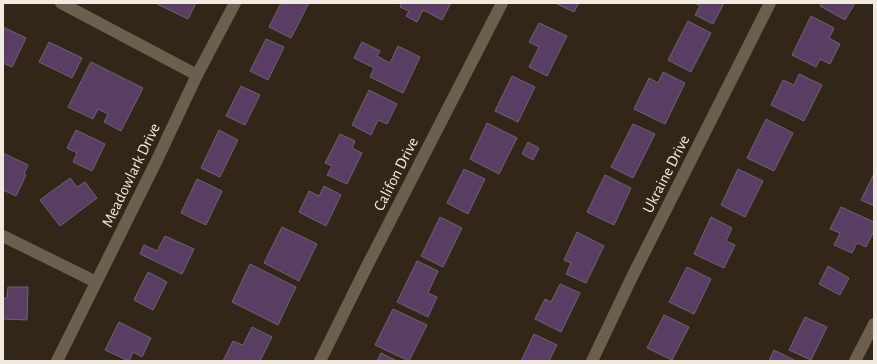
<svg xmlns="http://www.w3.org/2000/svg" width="877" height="364" viewBox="0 0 877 364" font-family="'Alegreya Sans',sans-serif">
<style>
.building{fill:#593d63;stroke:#6e6273}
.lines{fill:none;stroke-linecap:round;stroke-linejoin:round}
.minor{stroke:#6b5f4e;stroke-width:12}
.labels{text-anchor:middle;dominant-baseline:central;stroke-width:3;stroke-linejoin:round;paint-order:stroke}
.street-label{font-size:16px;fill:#f1eae0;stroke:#312618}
</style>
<rect width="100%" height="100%" fill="#312618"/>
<g class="building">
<polygon points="155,3 196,3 188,19"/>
<polygon points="281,3 309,3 291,38 269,27"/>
<polygon points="401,3 451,3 442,20 423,10 417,22 406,16 409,11 400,7"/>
<polygon points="555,3 579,3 574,12"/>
<polygon points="695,3 724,3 713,24 695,15 700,6"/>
<polygon points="822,3 855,3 845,20 820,6"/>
<polygon points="811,16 834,28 829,38 840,44 830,64 820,59 816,67 792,55"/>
<polygon points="688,21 711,33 691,72 668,60"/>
<polygon points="539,23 567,36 547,76 529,67 539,47 529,42"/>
<polygon points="3,27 26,38 12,67 3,63"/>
<polygon points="266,39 284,47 268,80 250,71"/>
<polygon points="49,42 82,58 72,78 39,62"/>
<polygon points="362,42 380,51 377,56 390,63 398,46 420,57 403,93 370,77 374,68 354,58"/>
<polygon points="91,62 143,88 121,131 104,122 108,114 98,109 93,119 68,107"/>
<polygon points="663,72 685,83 665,124 634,109 649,78 658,83"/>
<polygon points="799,74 822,85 804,121 771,105 783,80 794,85"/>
<polygon points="512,76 535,87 518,122 495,111"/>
<polygon points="241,86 260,95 245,125 226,116"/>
<polygon points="369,90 397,104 387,124 378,120 371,135 352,125"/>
<polygon points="766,119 793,133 774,171 747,158"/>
<polygon points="487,123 517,138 499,174 470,159"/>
<polygon points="633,124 655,134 633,178 611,167"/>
<polygon points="76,130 105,144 92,171 73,162 77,153 67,148"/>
<polygon points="219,130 238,140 220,177 201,168"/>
<polygon points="340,134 355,141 352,148 362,153 347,184 327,175 332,166 325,163"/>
<polygon points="528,142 539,148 533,160 522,154"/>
<polygon points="3,153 28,165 24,174 26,175 16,196 3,190"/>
<polygon points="464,169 485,179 468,214 447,203"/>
<polygon points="738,169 763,181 745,217 721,205"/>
<polygon points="874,174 874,206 861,200"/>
<polygon points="605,175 631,188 614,225 587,212"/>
<polygon points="70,178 77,187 85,182 97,198 60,226 40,200"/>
<polygon points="197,179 222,191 206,225 181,213"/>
<polygon points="324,186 341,195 326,226 299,212 309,191 319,196"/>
<polygon points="841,207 874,222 874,231 866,247 857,243 852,253 834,245 840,233 830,229"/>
<polygon points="440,217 462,228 443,267 421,256"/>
<polygon points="711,217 732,228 726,241 735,245 724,268 694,254"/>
<polygon points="282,227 317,244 299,281 264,263"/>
<polygon points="577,232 604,246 586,283 566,274 571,263 564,260"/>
<polygon points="165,236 194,249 182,274 140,254 144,245 157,251"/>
<polygon points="417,261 438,271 428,293 437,297 428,317 397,302"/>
<polygon points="250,264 296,287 278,325 232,302"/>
<polygon points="828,266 849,278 840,295 819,284"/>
<polygon points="687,267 711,279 694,314 669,302"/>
<polygon points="148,272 167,282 153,310 134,300"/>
<polygon points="560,284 580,293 561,332 535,319 545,299 551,302"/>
<polygon points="8,287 28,287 27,320 3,319 3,298 7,298"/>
<polygon points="393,309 427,325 409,361 375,345"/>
<polygon points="664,315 689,327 672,360 647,348"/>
<polygon points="805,317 827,327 811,360 789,350"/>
<polygon points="119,322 151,338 142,357 133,352 129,361 105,350"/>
<polygon points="252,327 272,337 260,361 223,361 233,341 243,345"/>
<polygon points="534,334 557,345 549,361 521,361"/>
<polygon points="774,350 796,361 769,361"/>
<polygon points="381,353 397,361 377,361"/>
</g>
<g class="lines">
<g class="minor">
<polyline points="61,3 197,75"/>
<polyline points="3,236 96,282"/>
<polyline points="57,361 156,162 197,75 235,3"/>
<polyline points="320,361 366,268 502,3"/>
<polyline points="592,361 632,277 770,3"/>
<polyline points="855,361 874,324"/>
</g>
</g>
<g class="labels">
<g class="street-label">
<text transform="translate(396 174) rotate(-63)">Califon Drive</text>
<text transform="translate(666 174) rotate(-63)">Ukraine Drive</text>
<text transform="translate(131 175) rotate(-64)">Meadowlark Drive</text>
</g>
</g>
<rect width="877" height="364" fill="none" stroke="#f1eae0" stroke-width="8"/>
</svg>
